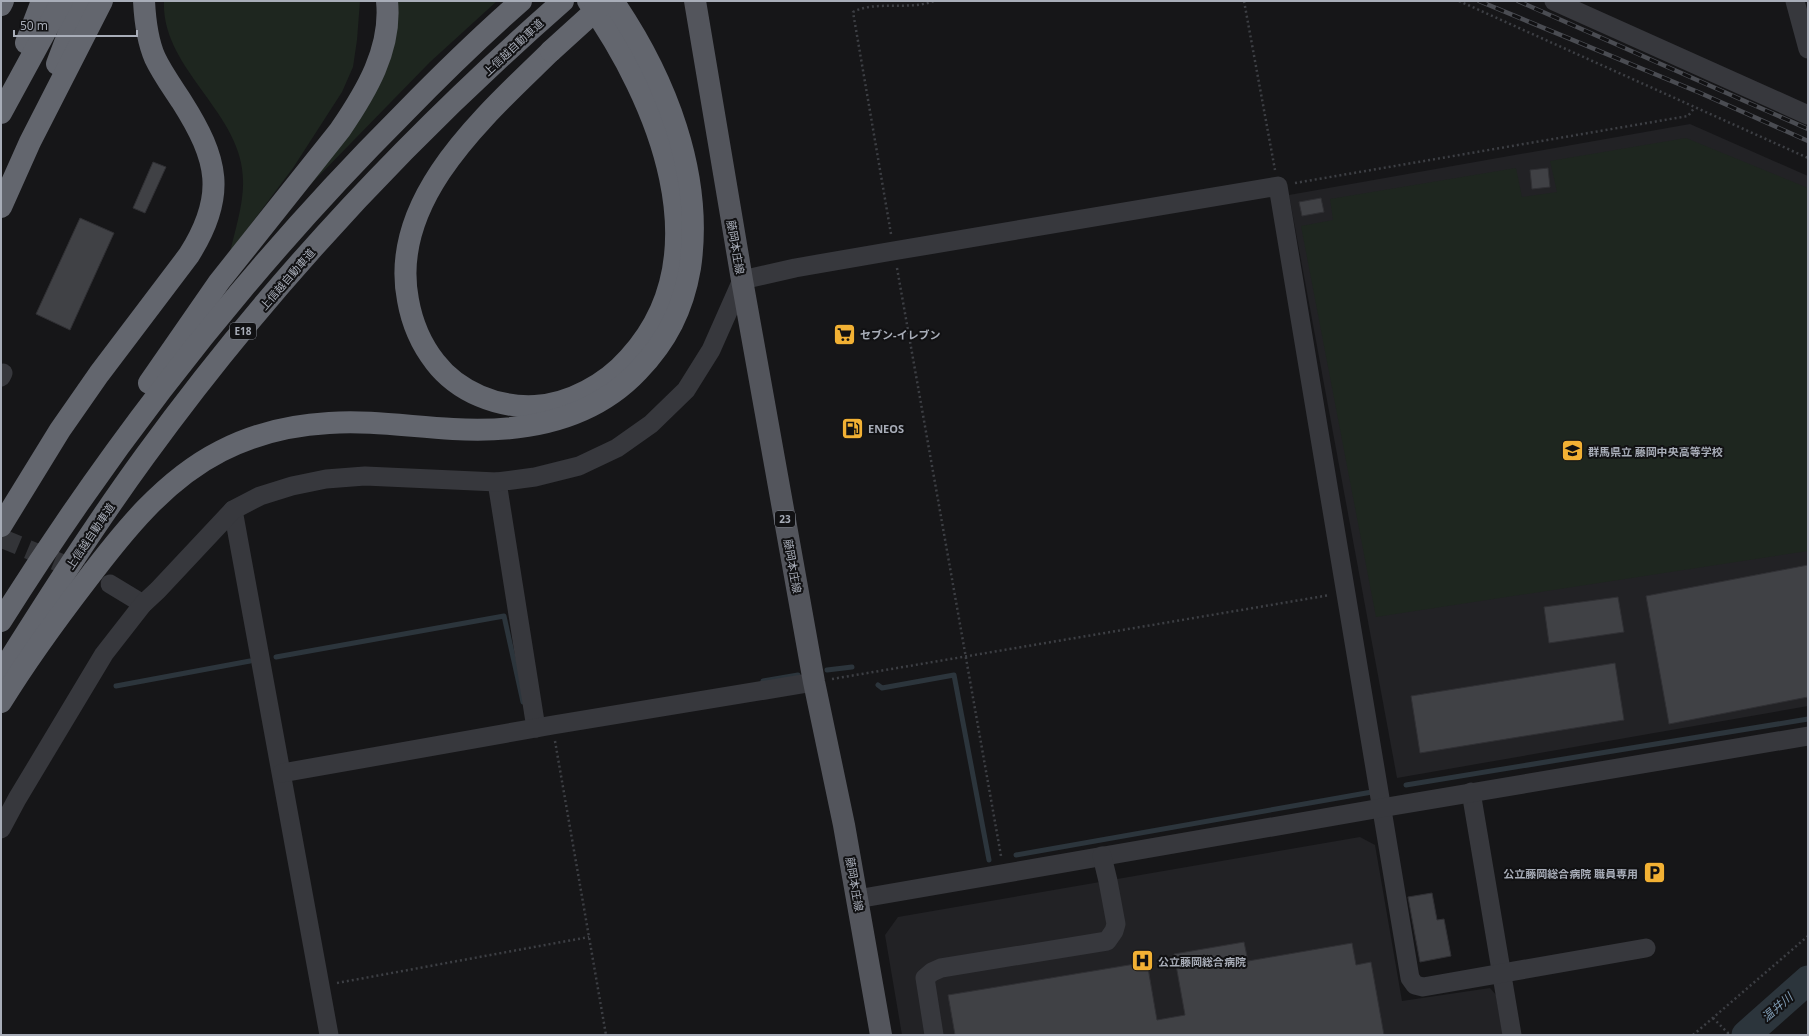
<svg xmlns="http://www.w3.org/2000/svg" width="1809" height="1036" viewBox="0 0 1809 1036" font-family="'Noto Sans','Noto Sans JP',sans-serif">
<style>
.built{fill:#222225}
.green{fill:#1e261f}
.lines{fill:none;stroke-linecap:round;stroke-linejoin:round}
.stream{stroke:#2c353c;stroke-width:5}
.river{stroke:#2c353c;stroke-width:29}
.building{fill:#404145;stroke:#303034}
.minor-tunnel{stroke:#333438;stroke-width:19;stroke-dasharray:19 10;stroke-linecap:butt}
.path{stroke:#3d3f44;stroke-width:2.5;stroke-dasharray:2 3;stroke-linecap:butt}
.minor{stroke:#37383d;stroke-width:19}
.major{stroke:#53555c;stroke-width:22}
.highway{stroke:#63666e;stroke-width:22}
.rail-casing{stroke:#4a4c52;stroke-width:4.5}
.rail{stroke:#111113;stroke-width:3;stroke-dasharray:9;stroke-linecap:butt}
.highway-bridge{stroke:#63666e;stroke-width:22}
.labels{text-anchor:middle;dominant-baseline:central;stroke-width:4;stroke-linejoin:round;paint-order:stroke}
.shield{fill:#111113;stroke:#7b7e86;stroke-width:1}
.shield-label{font-size:10px;font-weight:bold;fill:#a8adb8}
.street-label{font-size:11px;fill:#a8adb8;stroke:#111113}
.poi-label{font-size:11px;font-weight:bold;fill:#a8adb8;stroke:#111113;text-anchor:start}
.water-label{font-size:12px;font-style:italic;fill:#7f9bb3;stroke:#111113}
</style>
<rect width="100%" height="100%" fill="#161618"/>
<g class="built">
<polygon points="1690,124 1808,176 1808,706 1397,778 1289,195"/>
<polygon points="1360,837 1375,845 1402,1001 1490,988 1496,995 1503,1035 902,1035 885,935 898,917"/>
</g>
<g class="green">
<path d="M164,1H360L357,40L353,67L342,92L293,168L230,252C235,231 244,202 243,180C243,113 161,69 164,1Z"/>
<path d="M398,1H497L430,62L310,185C352,131 402,73 398,1Z"/>
<polygon points="1686,138 1808,188 1808,551 1376,617 1301,226 1333,220 1330,199 1516,168 1522,197 1557,192 1550,161"/>
</g>
<g class="lines">
<g class="stream">
<polyline points="276,657 504,616 523,702"/>
<polyline points="827,670 852,667"/>
<polyline points="763,681 798,675"/>
<polyline points="878,685 882,688 954,675 989,860"/>
<polyline points="116,686 250,661"/>
<polyline points="1406,785 1808,719"/>
<polyline points="1016,855 1372,792"/>
</g>
<polyline class="river" points="1746,1035 1808,980"/>
</g>
<g class="building">
<polygon points="153,162 166,167 145,213 133,208"/>
<polygon points="1548,168 1550,187 1532,189 1530,170"/>
<polygon points="1321,198 1324,212 1302,216 1299,202"/>
<polygon points="80,218 114,233 70,330 36,314"/>
<polygon points="1808,565 1808,697 1669,724 1646,596"/>
<polygon points="1618,597 1624,632 1549,643 1544,607"/>
<polygon points="1615,663 1624,720 1420,753 1411,696"/>
<polygon points="1432,893 1437,920 1444,919 1451,956 1420,962 1408,897"/>
<polygon points="1244,942 1248,961 1352,943 1356,965 1371,962 1384,1035 955,1035 948,995 1147,962 1157,1020 1185,1015 1174,954"/>
</g>
<g class="lines">
<polyline class="minor-tunnel" points="1,538 82,572"/>
<g class="path">
<polyline points="1244,1 1275,170"/>
<polyline points="1459,1 1808,158"/>
<polyline points="1295,183 1688,116 1695,107"/>
<path d="M891,234L853,12C876,0 908,11 934,1"/>
<polyline points="897,268 1001,856"/>
<polyline points="832,679 1330,595"/>
<polyline points="555,741 606,1035"/>
<polyline points="337,983 589,937"/>
<polyline points="1713,1018 1728,1033 1725,1035"/>
<polyline points="1693,1035 1808,936"/>
</g>
<g class="minor">
<polyline points="1554,1 1808,115"/>
<polyline points="1795,1 1808,49"/>
<polyline points="1,377 3,373"/>
<polyline points="497,482 536,728"/>
<polyline points="233,510 329,1035"/>
<polyline points="110,584 143,604"/>
<polyline points="282,773 553,725 814,682"/>
<polyline points="1471,792 1512,1035"/>
<polyline points="1,829 17,799 104,654 143,604 158,590 233,510 260,496 292,486 326,479 365,476 497,482 535,477 579,466 617,448 651,424 686,390 711,350 742,280 795,268 893,251 1278,186 1410,978 1415,985 1423,987 1646,948"/>
<polyline points="857,899 1381,808 1808,736"/>
<polyline points="934,1035 925,978 932,972 941,968 1107,941 1114,931 1116,924 1108,881 1102,856"/>
</g>
<polyline class="major" points="695,1 742,280 814,682 844,825 881,1035"/>
<g class="highway">
<polyline points="1,5 3,1"/>
<polyline points="26,43 42,1"/>
<path d="M551,51C487,114 388,198 408,300C412,323 421,344 435,362C458,392 498,408 535,406C570,404 606,384 629,358C724,255 657,99 588,1"/>
<polyline points="57,64 71,27 84,1"/>
<polyline points="1,113 62,1"/>
<polyline points="1,207 30,142 102,1"/>
<path d="M149,383L219,282L340,130C366,92 392,49 387,1"/>
<path d="M1,526L60,430L99,374L189,255C227,195 218,159 182,102C173,88 162,73 155,58C147,40 145,20 144,1"/>
<path d="M1,621C116,438 250,267 403,114C441,75 480,37 521,1"/>
<path d="M1,673C47,600 94,526 145,456C266,289 408,137 563,1"/>
<path d="M1,702C27,660 56,620 86,581C123,532 164,480 221,451C254,434 292,425 329,423C370,420 412,427 453,429C520,433 590,422 638,371C667,341 683,309 690,268C704,174 665,77 613,1"/>
</g>
<defs>
<g id="rail">
<polyline points="1479,1 1698,92 1808,141"/>
<polyline points="1518,1 1808,129"/>
</g>
</defs>
<use href="#rail" class="rail-casing"/>
<use href="#rail" class="rail"/>
<polyline class="highway-bridge" points="551,51 606,1"/>
</g>
<defs>
<symbol id="supermarket-square" viewBox="-11 -11 22 22"><rect x="-9" y="-9" width="18" height="18" rx="4" fill="#f2b134" stroke="#111113"/><path d="M-6-5.5h2.5l.6 2H6L4.5 2H-2.5L-4.4-4H-6ZM-1.5 3.2a1.3 1.3 0 1 0 .1 0ZM3 3.2a1.3 1.3 0 1 0 .1 0Z" fill="#111"/></symbol>
<symbol id="fuel-square" viewBox="-11 -11 22 22"><rect x="-9" y="-9" width="18" height="18" rx="4" fill="#f2b134" stroke="#111113"/><path d="M-5.5-6h7V0h2V4h1.3V-2.5L3-4.5l.8-.8L6-3V5H2.5V1h-1V6h-7ZM-4.2-4.7v3.2H.2V-4.7Z" fill="#111"/></symbol>
<symbol id="school-square" viewBox="-11 -11 22 22"><rect x="-9" y="-9" width="18" height="18" rx="4" fill="#f2b134" stroke="#111113"/><path d="M0-5L7-2L0 1L-7-2ZM-4 1L0 2.5L4 1V4Q0 6-4 4Z" fill="#111"/></symbol>
<symbol id="parking-square" viewBox="-11 -11 22 22"><rect x="-9" y="-9" width="18" height="18" rx="4" fill="#f2b134" stroke="#111113"/><path d="M-3.5-5.5H1a3.5 3.5 0 0 1 0 7H-1V5.5H-3.5ZM-1-3.4V-.6H.8a1.4 1.4 0 0 0 0-2.8Z" fill="#111"/></symbol>
<symbol id="hospital-square" viewBox="-11 -11 22 22"><rect x="-9" y="-9" width="18" height="18" rx="4" fill="#f2b134" stroke="#111113"/><path d="M-5-5h3v3.5h4V-5h3V5h-3V1.5h-4V5h-3Z" fill="#111"/></symbol>
</defs>
<g fill-rule="evenodd">
<use href="#supermarket-square" x="832" y="322" width="25" height="25"/>
<use href="#fuel-square" x="840" y="416" width="25" height="25"/>
<use href="#school-square" x="1560" y="438" width="25" height="25"/>
<use href="#parking-square" x="1642" y="860" width="25" height="25"/>
<use href="#hospital-square" x="1130" y="948" width="25" height="25"/>
</g>
<g class="labels">
<g class="shield">
<rect x="230" y="323" width="26" height="16" rx="3"/>
<rect x="775" y="511" width="20" height="16" rx="3"/>
</g>
<g class="shield-label">
<text x="243" y="331">E18</text>
<text x="785" y="519">23</text>
</g>
<g class="street-label">
<text transform="translate(513 47) rotate(-43)">上信越自動車道</text>
<text transform="translate(736 247) rotate(80)">藤岡本庄線</text>
<text transform="translate(287 279) rotate(-49)">上信越自動車道</text>
<text transform="translate(90 536) rotate(-56)">上信越自動車道</text>
<text transform="translate(793 566) rotate(80)">藤岡本庄線</text>
<text transform="translate(855 884) rotate(80)">藤岡本庄線</text>
</g>
<g class="poi-label">
<text x="860" y="334">セブン-イレブン</text>
<text x="868" y="428">ENEOS</text>
<text x="1588" y="451">群馬県立 藤岡中央高等学校</text>
<text x="1638" y="873" text-anchor="end">公立藤岡総合病院 職員専用</text>
<text x="1158" y="961">公立藤岡総合病院</text>
</g>
<g class="water-label">
<text transform="translate(1777 1007) rotate(-41)">温井川</text>
</g>
</g>
<rect width="1809" height="1036" fill="none" stroke="#a8adb8" stroke-width="4"/>
<path d="M14 30v6h123v-6" fill="none" stroke="#a8adb8" stroke-width="2"/>
<text x="20" y="30" font-size="12" fill="#a8adb8" stroke="#111113" stroke-width="3" paint-order="stroke">50 m</text>
</svg>
